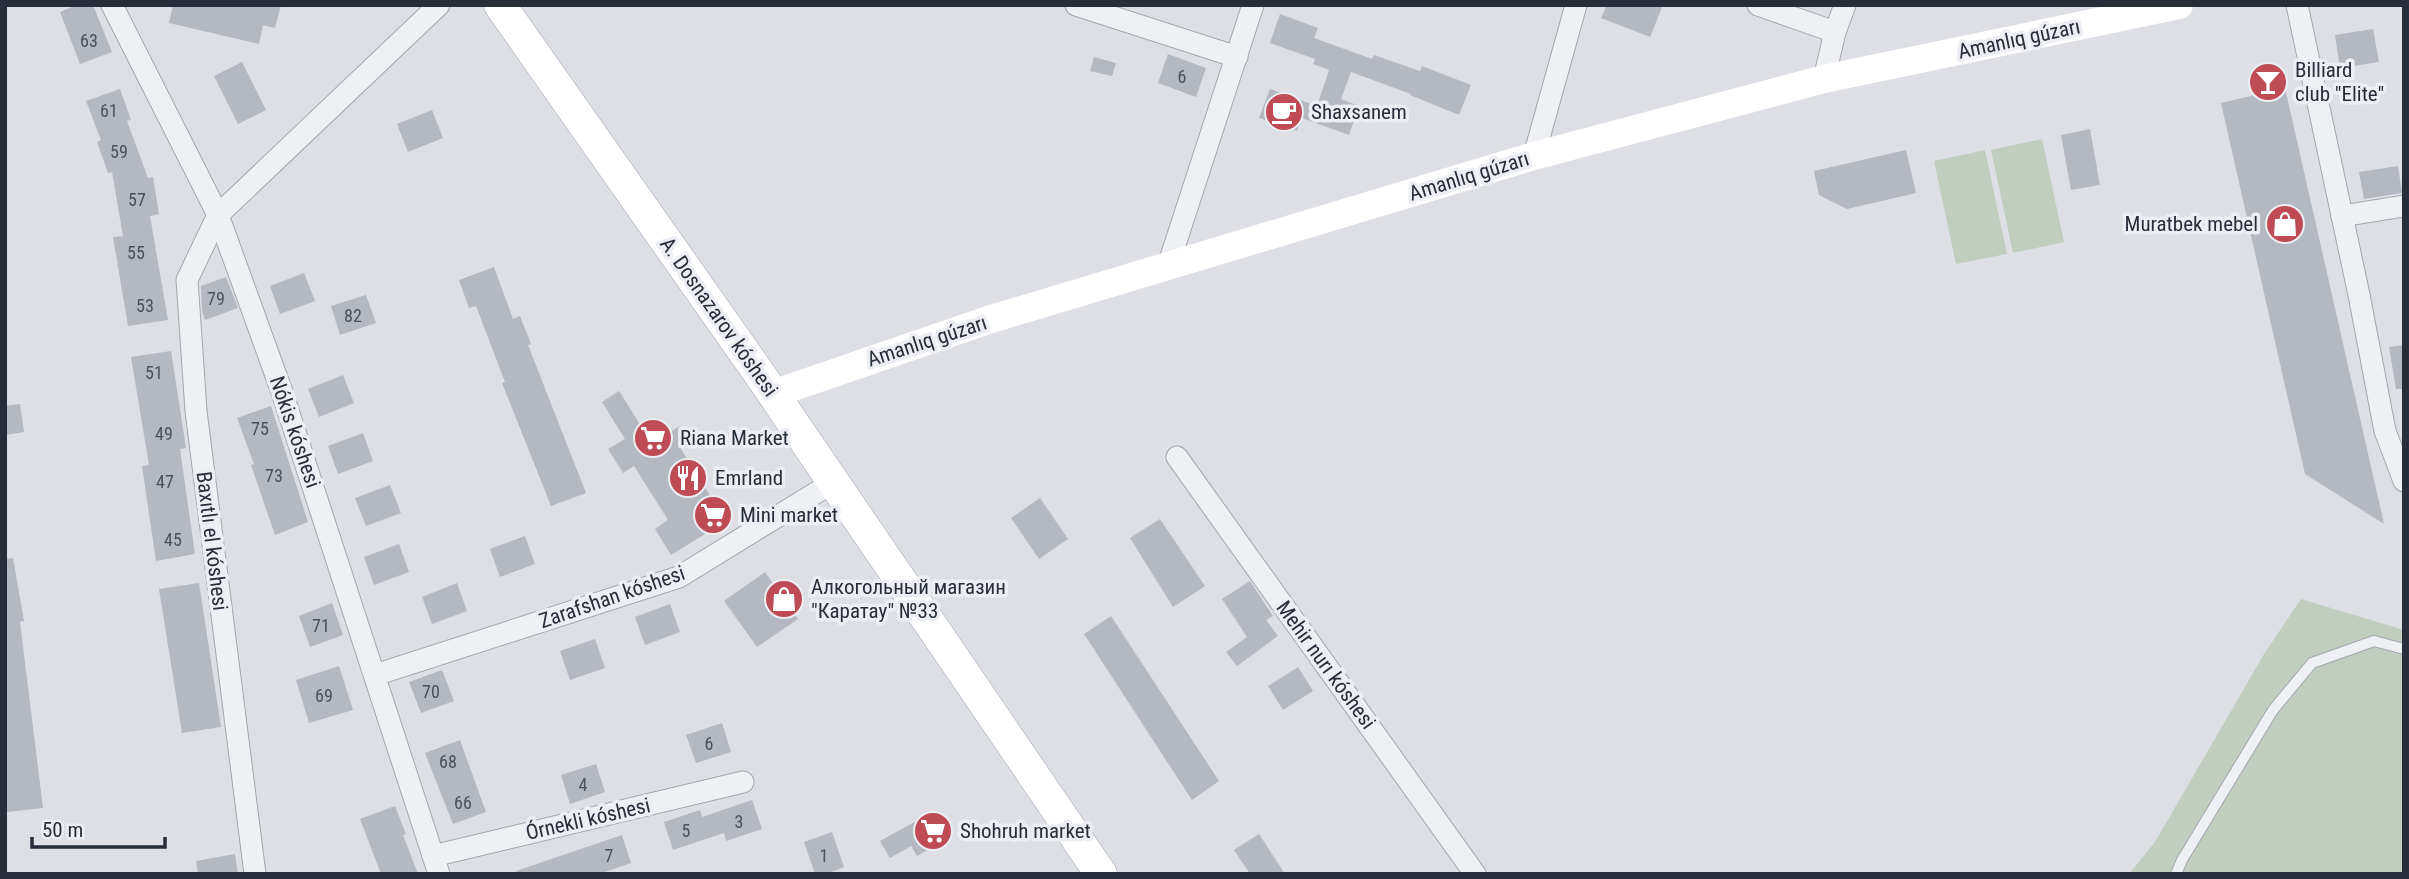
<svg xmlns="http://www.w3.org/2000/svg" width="2409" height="879" viewBox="0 0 2409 879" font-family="'Roboto Condensed',sans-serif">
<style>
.green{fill:#c1cebf}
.building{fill:#b4b8c1}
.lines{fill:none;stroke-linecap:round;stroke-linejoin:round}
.lane-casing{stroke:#a3a6ae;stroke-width:12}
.street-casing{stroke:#a3a6ae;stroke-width:23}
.primary-casing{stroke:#9da3af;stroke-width:33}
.lane{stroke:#eff0f4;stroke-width:10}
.street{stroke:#eff0f4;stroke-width:21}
.secondary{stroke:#fff;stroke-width:28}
.primary{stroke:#fff;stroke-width:32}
.labels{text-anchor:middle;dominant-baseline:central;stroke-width:7;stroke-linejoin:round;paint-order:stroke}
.number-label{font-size:18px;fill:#4b505c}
.street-label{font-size:21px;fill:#282d3a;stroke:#eceef3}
.poi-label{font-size:21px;fill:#282d3a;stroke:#eceef3;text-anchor:start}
</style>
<rect width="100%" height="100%" fill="#dddfe5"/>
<g class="green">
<polygon points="2042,139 2064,242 2013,253 1991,150"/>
<polygon points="1985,150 2007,254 1956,264 1934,161"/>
<polygon points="2301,599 2404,630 2404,874 2129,874 2155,842 2264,654"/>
</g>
<g class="building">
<polygon points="77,5 93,5 112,52 80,64 60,12"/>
<polygon points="173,5 281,5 275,28 263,25 259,44 169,23"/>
<polygon points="1607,5 1663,5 1650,37 1601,18"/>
<polygon points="1280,14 1318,28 1314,38 1372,59 1374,55 1420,71 1422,66 1471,85 1459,115 1410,95 1411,94 1351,72 1341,99 1359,106 1349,135 1302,118 1297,131 1259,118 1270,89 1317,106 1329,70 1313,64 1315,59 1270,43"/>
<polygon points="2373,29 2379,62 2340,68 2335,35"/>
<polygon points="1168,54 1206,68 1196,97 1158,83"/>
<polygon points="1094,57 1116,63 1112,76 1090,71"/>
<polygon points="242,62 266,110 238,124 214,76"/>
<polygon points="2285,88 2384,524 2305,474 2221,103"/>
<polygon points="120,89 131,120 127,121 148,178 153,177 159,214 150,216 168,320 128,326 113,237 123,236 112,172 108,173 97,142 101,140 86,101"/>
<polygon points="432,110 443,138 408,152 397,124"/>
<polygon points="2090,129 2100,185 2071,190 2061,135"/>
<polygon points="1906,150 1916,193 1847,209 1819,195 1814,171"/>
<polygon points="2398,166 2402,193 2364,199 2359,172"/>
<polygon points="494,267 513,319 520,316 531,344 528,345 586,493 551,506 502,383 505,382 476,306 469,308 459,280"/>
<polygon points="304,273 315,301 280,314 270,286"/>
<polygon points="226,277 238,308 205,320 202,311 201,286"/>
<polygon points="366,295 376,323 340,335 331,306"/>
<polygon points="2404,345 2404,389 2396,389 2389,347"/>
<polygon points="171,351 186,448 180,449 195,554 156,561 142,466 149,465 131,357"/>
<polygon points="343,375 354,403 319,417 308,389"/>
<polygon points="619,391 652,443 680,426 691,442 681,449 726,521 671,555 655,529 668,520 634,466 623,473 608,449 625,439 602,402"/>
<polygon points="20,404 24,432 5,435 5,406"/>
<polygon points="271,406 308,522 275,535 251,465 254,464 237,418"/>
<polygon points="363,433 373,461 338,474 328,446"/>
<polygon points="390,485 401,513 366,526 355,498"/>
<polygon points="1040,498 1068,539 1039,559 1011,518"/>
<polygon points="1160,519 1205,586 1173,607 1130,538"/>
<polygon points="525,536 535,564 500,577 490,549"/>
<polygon points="399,544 409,572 374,585 364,557"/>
<polygon points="13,558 24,621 20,622 43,808 7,812 5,559"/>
<polygon points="765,572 798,619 757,647 724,601"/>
<polygon points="1250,581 1273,616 1266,620 1278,636 1237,666 1226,652 1247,637 1222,599"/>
<polygon points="199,583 221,727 182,733 159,589"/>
<polygon points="457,583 467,611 432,624 422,597"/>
<polygon points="332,603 343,635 310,647 299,616"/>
<polygon points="670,604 680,632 645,645 635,617"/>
<polygon points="1111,616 1219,781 1192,800 1084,634"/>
<polygon points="595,639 605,668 570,680 560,651"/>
<polygon points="339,666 353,710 309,723 296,680"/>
<polygon points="1298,667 1313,691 1283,710 1268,686"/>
<polygon points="442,670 454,701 421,713 409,682"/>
<polygon points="722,723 731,752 696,763 686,735"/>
<polygon points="460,740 486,812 453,824 425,753"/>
<polygon points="596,764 605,792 570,804 561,775"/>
<polygon points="752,800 762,829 726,841 724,833 673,850 664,822 700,810 702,817"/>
<polygon points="395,806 406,834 403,835 418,874 381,874 360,819"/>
<polygon points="927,815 942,842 917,856 911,846 890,858 880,841"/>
<polygon points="832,832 844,867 826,874 815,874 804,842"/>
<polygon points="1259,834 1285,874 1250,874 1234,850"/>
<polygon points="622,835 631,863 599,874 517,874 516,871"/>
<polygon points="235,854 238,874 198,874 196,861"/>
</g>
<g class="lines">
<defs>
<polyline id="lane" points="2176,874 2182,860 2273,710 2312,663 2374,641 2404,649"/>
<g id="street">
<polyline points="112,5 218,215 282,392 439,874"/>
<polyline points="1076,5 1237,57"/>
<polyline points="1758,5 1835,32"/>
<polyline points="2297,5 2359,295 2385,431 2404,481"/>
<polyline points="1824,79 1835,32 1845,5"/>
<polyline points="1534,156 1576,5"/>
<polyline points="2342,216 2404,206"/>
<polyline points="1168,266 1253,5"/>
<polyline points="1177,457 1475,874"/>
<polyline points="375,675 679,577 832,483"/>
<polyline points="433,856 743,782"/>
<polyline points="255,874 196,411 187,280 218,215 439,5"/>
</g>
<polyline id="primary" points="500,5 763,379 1101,874"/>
</defs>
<use href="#lane" class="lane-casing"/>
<use href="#street" class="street-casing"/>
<use href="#primary" class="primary-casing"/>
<use href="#lane" class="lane"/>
<use href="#street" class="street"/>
<polyline class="secondary" points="773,394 988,320 1534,156 1824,79 2179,5"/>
<use href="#primary" class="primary"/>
</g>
<defs>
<symbol id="bar-disc" viewBox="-11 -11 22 22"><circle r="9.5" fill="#bf4c54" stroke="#eceef3"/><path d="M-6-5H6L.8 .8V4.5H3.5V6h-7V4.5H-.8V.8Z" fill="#fff"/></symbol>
<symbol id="cafe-disc" viewBox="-11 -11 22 22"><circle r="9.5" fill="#bf4c54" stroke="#eceef3"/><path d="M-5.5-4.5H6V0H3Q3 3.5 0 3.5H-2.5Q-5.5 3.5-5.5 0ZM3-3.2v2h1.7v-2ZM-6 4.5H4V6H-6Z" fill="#fff"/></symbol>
<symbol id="shop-disc" viewBox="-11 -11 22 22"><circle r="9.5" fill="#bf4c54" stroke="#eceef3"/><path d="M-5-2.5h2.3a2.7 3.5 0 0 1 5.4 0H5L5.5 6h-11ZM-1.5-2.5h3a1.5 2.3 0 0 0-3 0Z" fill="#fff"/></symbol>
<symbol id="supermarket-disc" viewBox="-11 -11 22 22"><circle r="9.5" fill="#bf4c54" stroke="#eceef3"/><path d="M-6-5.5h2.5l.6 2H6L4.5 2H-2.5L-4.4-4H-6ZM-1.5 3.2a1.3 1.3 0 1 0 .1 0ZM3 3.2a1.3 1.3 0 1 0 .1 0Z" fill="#fff"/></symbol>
<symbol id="restaurant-disc" viewBox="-11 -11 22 22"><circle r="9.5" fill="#bf4c54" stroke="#eceef3"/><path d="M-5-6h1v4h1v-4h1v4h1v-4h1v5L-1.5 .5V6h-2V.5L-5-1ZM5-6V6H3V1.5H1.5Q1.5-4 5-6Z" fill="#fff"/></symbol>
</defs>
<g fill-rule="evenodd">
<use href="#bar-disc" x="2246" y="60" width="44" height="44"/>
<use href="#cafe-disc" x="1262" y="90" width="44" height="44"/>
<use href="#shop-disc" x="2263" y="202" width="44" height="44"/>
<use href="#supermarket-disc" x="631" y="416" width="44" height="44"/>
<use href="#restaurant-disc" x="666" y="456" width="44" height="44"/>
<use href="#supermarket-disc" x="691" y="493" width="44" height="44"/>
<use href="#shop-disc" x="762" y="577" width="44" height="44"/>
<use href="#supermarket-disc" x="911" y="809" width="44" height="44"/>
</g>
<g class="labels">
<g class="number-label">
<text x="89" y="40">63</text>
<text x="1182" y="76">6</text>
<text x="109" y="110">61</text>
<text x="119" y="151">59</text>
<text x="137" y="199">57</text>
<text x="136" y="252">55</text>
<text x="216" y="298">79</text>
<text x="145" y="305">53</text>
<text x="353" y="315">82</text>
<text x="154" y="372">51</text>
<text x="260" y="428">75</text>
<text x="164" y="433">49</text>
<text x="274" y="475">73</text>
<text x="165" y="481">47</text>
<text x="173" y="539">45</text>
<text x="321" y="625">71</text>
<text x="431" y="691">70</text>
<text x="324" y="695">69</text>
<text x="709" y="743">6</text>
<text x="448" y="761">68</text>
<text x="583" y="784">4</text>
<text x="463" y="802">66</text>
<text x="739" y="821">3</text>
<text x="686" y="830">5</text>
<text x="609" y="855">7</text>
<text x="824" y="855">1</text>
</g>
<g class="street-label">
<text transform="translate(2019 39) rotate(-12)">Amanlıq gúzarı</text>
<text transform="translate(1469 176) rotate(-17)">Amanlıq gúzarı</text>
<text transform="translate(719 317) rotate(55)">A. Dosnazarov kóshesi</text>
<text transform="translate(927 341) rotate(-18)">Amanlıq gúzarı</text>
<text transform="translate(295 432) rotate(71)">Nókis kóshesi</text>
<text transform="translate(212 541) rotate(83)">Baxıtlı el kóshesi</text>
<text transform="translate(612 597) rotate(-19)">Zarafshan kóshesi</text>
<text transform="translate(1326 665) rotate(54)">Mehir nurı kóshesi</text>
<text transform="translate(588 819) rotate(-13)">Órnekli kóshesi</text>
</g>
<g class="poi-label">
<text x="2295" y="70">Billiard<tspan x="2295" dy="24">club "Elite"</tspan></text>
<text x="1311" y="112">Shaxsanem</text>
<text x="2258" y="224" text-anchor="end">Muratbek mebel</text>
<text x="680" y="438">Riana Market</text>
<text x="715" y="478">Emrland</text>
<text x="740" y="515">Mini market</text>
<text x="811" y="587">Алкогольный магазин<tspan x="811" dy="24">"Каратау" №33</tspan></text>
<text x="960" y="831">Shohruh market</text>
</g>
</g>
<rect width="2409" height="879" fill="none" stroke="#282d3a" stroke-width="14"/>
<path d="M32 837v10h133v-10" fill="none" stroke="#282d3a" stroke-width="3.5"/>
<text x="42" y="837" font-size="21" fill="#282d3a" stroke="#eceef3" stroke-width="5" paint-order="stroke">50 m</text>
</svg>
